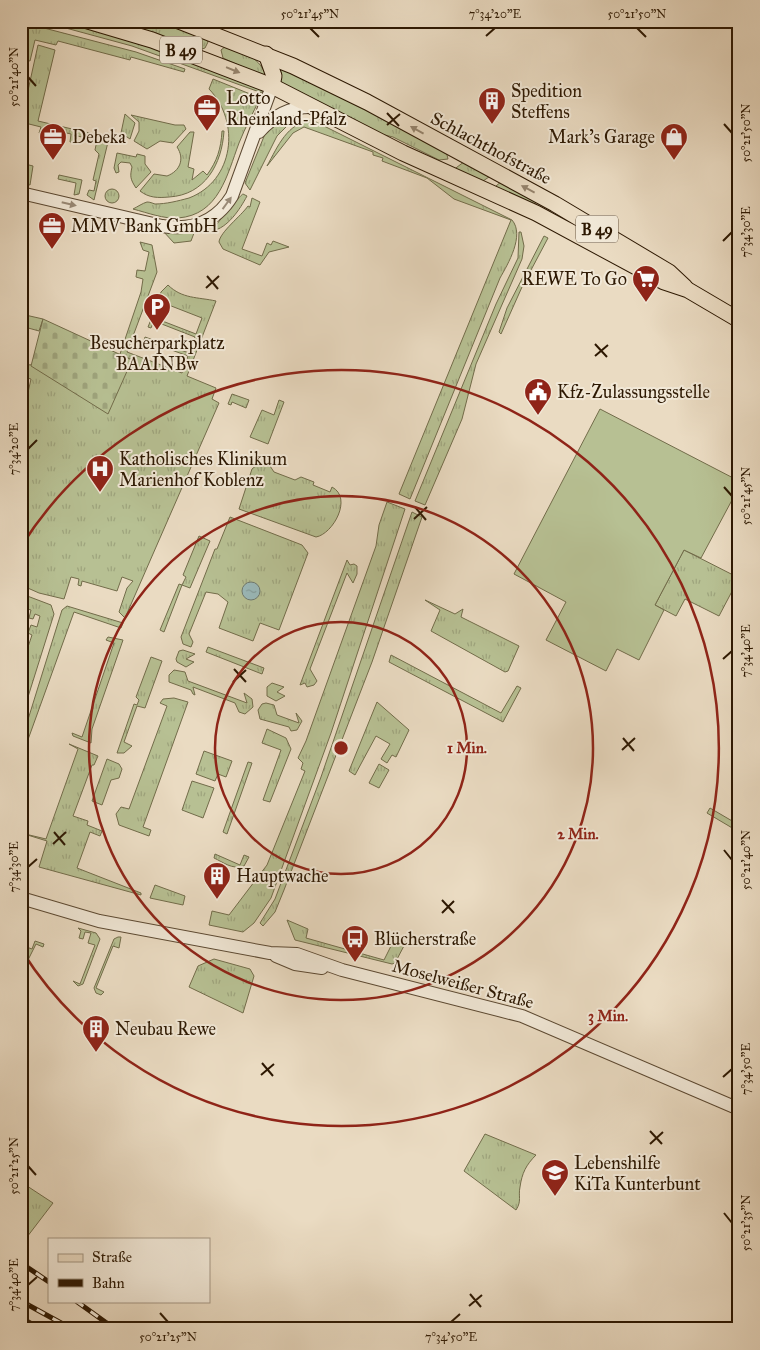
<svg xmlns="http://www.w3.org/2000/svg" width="760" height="1350" viewBox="0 0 760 1350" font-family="'IM FELL Great Primer',serif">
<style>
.grass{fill:url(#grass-tufts);stroke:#726c4a}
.cemetery{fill:url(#cemetery-stones);stroke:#726c4a}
.pitch{fill:#b7c093;stroke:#726c4a}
.water{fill:url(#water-ripples);stroke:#6e7970}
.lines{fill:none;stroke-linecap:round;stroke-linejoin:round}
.minor-casing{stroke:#5c4932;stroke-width:14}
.major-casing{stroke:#2d1802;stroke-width:17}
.minor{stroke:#f1e8d7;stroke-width:12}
.major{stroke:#eadbc2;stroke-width:15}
.rail-casing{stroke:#2d1802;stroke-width:5}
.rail{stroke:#f1e8d7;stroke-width:3;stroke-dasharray:9;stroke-linecap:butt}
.oneway{fill:#95836c}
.oneway2{fill:#998a77}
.ticks{fill:none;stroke:#2d1802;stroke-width:2}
.ring{fill:none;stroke:#8f2418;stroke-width:2.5}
.labels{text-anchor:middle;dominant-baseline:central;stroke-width:4;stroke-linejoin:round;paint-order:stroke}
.shield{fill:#f1e8d7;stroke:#685642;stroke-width:1}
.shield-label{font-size:16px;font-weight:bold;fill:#2d1802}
.poi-label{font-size:18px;fill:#2d1802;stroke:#f1e8d7;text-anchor:start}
.street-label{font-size:18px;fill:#2d1802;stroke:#f1e8d7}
.centre{fill:#8f2418;stroke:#f1e8d7;stroke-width:2.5}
.ring-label{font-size:15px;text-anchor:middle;font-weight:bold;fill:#8f2418;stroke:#f1e8d7;stroke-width:4;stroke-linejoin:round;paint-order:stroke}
.neatline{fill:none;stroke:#2d1802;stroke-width:2}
.ticks-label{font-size:12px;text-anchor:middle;fill:#2d1802}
</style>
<defs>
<pattern id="grass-tufts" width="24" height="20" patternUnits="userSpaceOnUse" patternTransform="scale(1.25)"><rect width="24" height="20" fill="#b7c093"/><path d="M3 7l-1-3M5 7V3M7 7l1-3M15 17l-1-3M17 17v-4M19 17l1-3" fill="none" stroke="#9ea47d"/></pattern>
<pattern id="cemetery-stones" width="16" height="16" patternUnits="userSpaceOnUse" patternTransform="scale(1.25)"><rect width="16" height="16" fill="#b7c093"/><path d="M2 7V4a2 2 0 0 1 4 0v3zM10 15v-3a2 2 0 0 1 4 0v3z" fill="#9ea47d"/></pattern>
<pattern id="water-ripples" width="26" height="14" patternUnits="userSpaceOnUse" patternTransform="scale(1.25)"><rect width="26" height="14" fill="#9ab9ba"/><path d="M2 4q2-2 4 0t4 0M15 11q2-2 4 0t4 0" fill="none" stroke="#859e9e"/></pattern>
</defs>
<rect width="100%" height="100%" fill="#eadbc2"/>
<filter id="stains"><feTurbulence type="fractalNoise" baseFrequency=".004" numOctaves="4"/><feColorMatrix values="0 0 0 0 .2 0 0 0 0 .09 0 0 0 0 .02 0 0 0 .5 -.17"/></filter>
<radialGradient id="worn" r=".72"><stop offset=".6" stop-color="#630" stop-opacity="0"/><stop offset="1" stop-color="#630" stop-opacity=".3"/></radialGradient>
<g class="grass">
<path d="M40,21C112,21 198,63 266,88L265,94L132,46Z"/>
<path d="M110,21C132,21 198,18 208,42L205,48L199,50Z"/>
<polygon points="21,22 136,52 185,69 184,72 131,57 130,60 58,41 56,45 35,40 30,61 21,59"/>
<polygon points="38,45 55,50 38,121 102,136 108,142 94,200 87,195 89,190 94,191 96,181 93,180 99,154 95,150 97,140 77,136 75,143 70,142 71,134 45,128 43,134 39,133 41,127 21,122 21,94 27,95"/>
<path d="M226,46C245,53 260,57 267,78L223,58L221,50Z"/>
<polygon points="279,67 330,89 446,151 448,159 439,160 393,137 373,132 279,84"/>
<path d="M213,79L260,98C253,113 245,128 239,143C227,175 219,215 178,218C164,219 148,213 133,209C137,207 143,203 147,202C150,202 152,203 155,204C166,204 178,201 189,198C234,181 241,122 209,89Z"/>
<polygon points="125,114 135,123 130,139 121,133"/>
<polygon points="131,115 175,125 184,125 186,129 173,143 160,141 147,149 134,141 139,131 139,122"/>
<polygon points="285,117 289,124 277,136 250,190 245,183 265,134"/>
<path d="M312,120L512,220C525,235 508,264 500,278L410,499L399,494L511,220L454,199L427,178L382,161L383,158L373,155V152L304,127L293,133L267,166C278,146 287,123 312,120Z"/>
<path d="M222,131H224C222,164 205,195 169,197C158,198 149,198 140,191L154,174L167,176C180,171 185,159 177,147L190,132H194L188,167L194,169L192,180L203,171L207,175C217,161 221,149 222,131Z"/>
<path d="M117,153L136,157L137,154L145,156V164L151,172L136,188C130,179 130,176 132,167L130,163L121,162L118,165L119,172L116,173L114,168Z"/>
<polygon points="465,161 492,175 480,183 452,171"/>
<polygon points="21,163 33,166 30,185 21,183"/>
<polygon points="59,175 82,180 79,194 74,195 76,183 58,179"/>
<polygon points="502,181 537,199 534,206 497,190 496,186"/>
<circle cx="112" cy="196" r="7"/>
<path d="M243,194L247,196C240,209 228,228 212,231C213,228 241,194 243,194Z"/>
<path d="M252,198L260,202L242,249L262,256L267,243L271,245L273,241L289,247L269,252L260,265L223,249L219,242C220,232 241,216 248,206L250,207Z"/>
<polygon points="163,231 194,233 191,241 174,243"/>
<polygon points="519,232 521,232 524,246 522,259 476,364 462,419 425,505 415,501 496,304 518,258"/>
<polygon points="544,236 548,238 522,287 501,334 499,332 507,308"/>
<path d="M140,242L152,245L157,272L127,352L182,373L188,356L147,341L144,347L142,346L145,337L189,353L195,337L154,321L151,328L148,327L152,317L196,334L202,318L161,302L158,309L156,308L161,292L168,285C182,299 198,297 216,301L187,376L216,388L212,399L219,403L125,618L119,612L127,588L133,581L122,577L117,591L82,581L81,586L78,585L79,579L71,577L64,599L39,593L21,585V396L27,397L31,379L24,377L26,365L132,360L120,354L141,292L143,279L136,277L137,270L145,271L149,252L143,250Z"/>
<polygon points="21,314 43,319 39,331 21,326"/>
<polygon points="232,394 249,400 246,408 232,402 231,405 228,404"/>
<polygon points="279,400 284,402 268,444 250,437 262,410 274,415"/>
<path d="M257,465L270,466L274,472L295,480L301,477L314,482L313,485L330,492L332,487C353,498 333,534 316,537L239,509L252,469Z"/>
<polygon points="387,502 405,509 331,733 271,898 254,923 243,932 209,925 212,911 229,915 267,865 305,771 301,769 303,763 298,758 306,741 376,546 379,525"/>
<polygon points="412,512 422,517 372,662 284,890 275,912 263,926 260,923 275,899 321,777"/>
<polygon points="230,517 302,545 308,553 279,630 260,623 253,641 219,628 228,602 218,594 206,592 189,634 193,642 191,647 183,644 181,637 215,549 217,549"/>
<polygon points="199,536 210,541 190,588 182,585 164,632 160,630 179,584 182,585 186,577 183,575"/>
<polygon points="684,550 739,578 719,616 685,599 676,616 655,605"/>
<polygon points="347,560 350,565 354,564 357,566 357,574 353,583 347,573 310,669 317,681 314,685 307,687 305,683 300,685"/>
<polygon points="22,594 51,605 54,614 22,716 21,668 32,635 28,633 31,625 37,627 40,616 35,614 33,619 29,618 31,610 21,607"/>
<polygon points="425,600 455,614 463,609 461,617 519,646 508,671 505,672 431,631 440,610"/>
<polygon points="67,606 123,623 121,628 74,612 21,759 21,742 62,610"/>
<polygon points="108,637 123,640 92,729 91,743 73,736 72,733 82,737 114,643 106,640"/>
<polygon points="208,647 264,668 262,674 206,652"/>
<polygon points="183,650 195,654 186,659 194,662 186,667 177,662 176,659 179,651"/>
<polygon points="391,655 501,713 517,686 521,688 503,722 389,662"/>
<polygon points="151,657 162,661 145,708 137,706 124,742 132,746 124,753 117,753 134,704 137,705 139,700 136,697"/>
<polygon points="174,670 185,672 188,681 247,703 244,693 252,699 253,707 245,714 239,712 235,703 193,687 195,695 193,694 191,690 169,682 169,675"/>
<polygon points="272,683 284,687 277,692 285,696 276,701 267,696 267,687"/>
<polygon points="174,698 188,702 143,827 151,830 149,836 119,825 116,814 121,807 129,809 167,706 160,703 163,699"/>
<polygon points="377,702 409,730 396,757 392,755 387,763 381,759 390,744 376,736 355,775 349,771"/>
<polygon points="266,703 274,705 277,715 299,723 296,713 302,721 297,730 291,731 289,727 260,719 258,710 262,704"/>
<polygon points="267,729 286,738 291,749 270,802 263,800 281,750 262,743"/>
<polygon points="69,744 98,756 94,765 92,765 73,816 88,821 87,825 102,831 100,836 90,832 77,868 141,893 141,895 39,867 47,841 21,833 46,839 78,749"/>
<polygon points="204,751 232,761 226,777 218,774 215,781 196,774"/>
<polygon points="107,759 119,764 122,769 119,778 111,780 102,805 92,801"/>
<polygon points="248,762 252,763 227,834 223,832"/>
<polygon points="379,764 389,770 379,788 369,783"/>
<polygon points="192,781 214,788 203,818 182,810"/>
<polygon points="710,808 739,825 739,832 707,813"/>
<path d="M215,854L240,865L244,855L249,857L244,866C232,870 223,862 214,858Z"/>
<polygon points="155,885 185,896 183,905 150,898"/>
<polygon points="287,920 308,929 306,938 384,960 396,936 406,942 395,963 392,964 295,940"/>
<polygon points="78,928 96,933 100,939 83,984 78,986 73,981 80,984 95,945 88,943 91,933 85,932 83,939 79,938 81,931"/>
<polygon points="118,937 121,937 119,948 113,946 96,988 104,992 101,995 96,993 94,988 114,939"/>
<polygon points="35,941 44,944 43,947 36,944 27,962 21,959 21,945 32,949"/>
<polygon points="214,959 250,969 254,976 243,1013 189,987 198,966"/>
<path d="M485,1134L536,1155C526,1165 522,1173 520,1187C518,1196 522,1201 516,1210L464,1171Z"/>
<polygon points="21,1182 53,1203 27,1237 21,1233"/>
</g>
<polygon class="cemetery" points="43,319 132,360 108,414 31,366"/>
<polygon class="pitch" points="600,409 739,481 739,487 701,558 684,550 655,605 664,610 639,660 617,649 606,671 546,640 566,602 514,574"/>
<circle class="water" cx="251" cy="591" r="9"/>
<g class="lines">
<defs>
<g id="minor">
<path d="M259,132C273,116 292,106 314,107"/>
<path d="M21,193L162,226C191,231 216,222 232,196L272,86"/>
<polyline points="21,898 99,921 270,953 297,954 342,970 522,1016 739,1109"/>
<polyline points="276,956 295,964 322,968"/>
</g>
<g id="major">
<polyline points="88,21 152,40 272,86 403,153 536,213 664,282 688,290 739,320"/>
<polyline points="179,21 293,66 367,102 555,204 669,272 685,287"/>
<polyline points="266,54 274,76 272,86"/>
</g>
</defs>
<use href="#minor" class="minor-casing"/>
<use href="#major" class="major-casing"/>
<use href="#minor" class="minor"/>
<use href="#major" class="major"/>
<defs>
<g id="rail">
<polyline points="21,1263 49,1282"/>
<polyline points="21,1301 72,1329"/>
<polyline points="76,1301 115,1329"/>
<polyline points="21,1318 41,1329"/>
</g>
</defs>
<use href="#rail" class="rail-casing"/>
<use href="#rail" class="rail"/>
</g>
<defs><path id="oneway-solid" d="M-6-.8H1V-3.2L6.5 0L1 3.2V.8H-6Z" transform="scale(1.25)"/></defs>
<g class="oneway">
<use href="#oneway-solid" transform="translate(233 70) rotate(22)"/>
<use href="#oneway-solid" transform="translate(417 130) rotate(-151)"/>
<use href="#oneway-solid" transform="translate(528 189) rotate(-152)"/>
</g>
<g class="oneway2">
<use href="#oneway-solid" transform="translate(227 203) rotate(-54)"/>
<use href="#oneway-solid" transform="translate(69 204) rotate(13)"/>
</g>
<path class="ticks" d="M310,28L319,37M637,28L646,37M486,36L495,28M28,77L36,86M387,113L399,126M724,124L732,133M387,125L400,114M723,241L732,232M207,276L218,289M206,288L219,276M595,344L607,357M595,356L608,345M28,449L37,440M724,487L732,496M415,507L426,520M414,519L427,507M723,659L732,651M234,669L246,682M233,682L246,670M623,738L634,751M622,750L635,738M54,832L65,845M53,844L66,832M724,850L732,860M28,867L37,859M442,900L454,913M442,913L454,901M262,1063L273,1076M261,1075L274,1064M723,1077L732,1069M650,1131L662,1144M650,1144L663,1132M28,1166L36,1175M724,1213L732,1223M28,1285L37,1277M470,1294L481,1307M469,1306L482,1295M160,1313L168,1322M451,1322L460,1314"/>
<g class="ring">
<circle cx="341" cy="748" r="126"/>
<circle cx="341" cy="748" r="252"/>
<path d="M22 545A378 378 0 1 1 22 951"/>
</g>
<defs>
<symbol id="building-pin" viewBox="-11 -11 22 30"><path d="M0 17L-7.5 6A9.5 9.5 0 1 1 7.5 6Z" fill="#8f2418" stroke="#f1e8d7"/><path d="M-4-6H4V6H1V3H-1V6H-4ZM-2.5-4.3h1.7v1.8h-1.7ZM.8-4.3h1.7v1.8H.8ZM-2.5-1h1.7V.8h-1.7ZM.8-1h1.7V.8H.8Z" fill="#fff"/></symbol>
<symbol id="office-pin" viewBox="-11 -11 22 30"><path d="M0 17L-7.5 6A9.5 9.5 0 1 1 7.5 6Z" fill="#8f2418" stroke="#f1e8d7"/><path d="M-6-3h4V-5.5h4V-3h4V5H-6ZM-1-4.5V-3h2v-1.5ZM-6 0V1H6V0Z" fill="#fff"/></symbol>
<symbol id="shop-pin" viewBox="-11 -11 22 30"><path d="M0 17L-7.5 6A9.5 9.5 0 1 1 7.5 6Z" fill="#8f2418" stroke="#f1e8d7"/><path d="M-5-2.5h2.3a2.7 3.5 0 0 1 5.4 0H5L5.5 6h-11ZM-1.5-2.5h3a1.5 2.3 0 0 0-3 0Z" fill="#fff"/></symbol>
<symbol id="supermarket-pin" viewBox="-11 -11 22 30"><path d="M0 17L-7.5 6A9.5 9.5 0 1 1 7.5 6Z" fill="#8f2418" stroke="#f1e8d7"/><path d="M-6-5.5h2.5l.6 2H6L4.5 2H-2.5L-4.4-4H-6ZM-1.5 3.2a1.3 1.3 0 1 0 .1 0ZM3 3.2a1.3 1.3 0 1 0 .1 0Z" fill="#fff"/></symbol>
<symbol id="parking-pin" viewBox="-11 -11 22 30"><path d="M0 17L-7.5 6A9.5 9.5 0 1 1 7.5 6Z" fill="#8f2418" stroke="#f1e8d7"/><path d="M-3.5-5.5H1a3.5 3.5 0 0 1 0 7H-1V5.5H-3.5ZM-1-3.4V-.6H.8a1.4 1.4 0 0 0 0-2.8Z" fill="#fff"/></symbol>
<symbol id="civic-pin" viewBox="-11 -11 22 30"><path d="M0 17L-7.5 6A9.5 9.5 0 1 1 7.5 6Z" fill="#8f2418" stroke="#f1e8d7"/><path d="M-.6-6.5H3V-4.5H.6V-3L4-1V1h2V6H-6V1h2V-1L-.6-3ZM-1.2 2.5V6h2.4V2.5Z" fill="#fff"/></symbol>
<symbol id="hospital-pin" viewBox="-11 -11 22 30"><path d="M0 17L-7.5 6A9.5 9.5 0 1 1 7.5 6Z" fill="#8f2418" stroke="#f1e8d7"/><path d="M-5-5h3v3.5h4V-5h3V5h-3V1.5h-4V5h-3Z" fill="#fff"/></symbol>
<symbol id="bus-pin" viewBox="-11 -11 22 30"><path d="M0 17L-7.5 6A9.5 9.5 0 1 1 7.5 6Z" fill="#8f2418" stroke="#f1e8d7"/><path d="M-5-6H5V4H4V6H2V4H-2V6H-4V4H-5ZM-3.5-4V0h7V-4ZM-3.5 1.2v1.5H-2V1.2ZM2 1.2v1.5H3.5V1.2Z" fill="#fff"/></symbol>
<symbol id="school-pin" viewBox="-11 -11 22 30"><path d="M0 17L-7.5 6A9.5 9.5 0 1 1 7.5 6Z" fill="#8f2418" stroke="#f1e8d7"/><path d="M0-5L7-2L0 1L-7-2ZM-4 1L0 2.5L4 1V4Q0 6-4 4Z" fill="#fff"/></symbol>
</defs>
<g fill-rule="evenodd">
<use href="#building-pin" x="476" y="85" width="32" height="43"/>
<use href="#office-pin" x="191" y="92" width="32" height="43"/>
<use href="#office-pin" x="37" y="121" width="32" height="43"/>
<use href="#shop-pin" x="658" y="121" width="32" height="43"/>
<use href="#office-pin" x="36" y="210" width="32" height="43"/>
<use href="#supermarket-pin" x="630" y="263" width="32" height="43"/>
<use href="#parking-pin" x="141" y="291" width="32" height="43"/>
<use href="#civic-pin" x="522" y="376" width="32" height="43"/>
<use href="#hospital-pin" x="84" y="453" width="32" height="43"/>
<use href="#building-pin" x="201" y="860" width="32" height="43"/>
<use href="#bus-pin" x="339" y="923" width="32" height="43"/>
<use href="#building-pin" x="80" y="1013" width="32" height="43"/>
<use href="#school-pin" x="539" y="1157" width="32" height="43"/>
</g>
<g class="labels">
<g class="shield">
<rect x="160" y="36.5" width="42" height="27" rx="4"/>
<rect x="576" y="215.5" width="42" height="27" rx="4"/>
</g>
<g class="shield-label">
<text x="181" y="50">B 49</text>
<text x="597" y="229">B 49</text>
</g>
<g class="poi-label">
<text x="511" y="91">Spedition<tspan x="511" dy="21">Steffens</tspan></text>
<text x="226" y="98">Lotto<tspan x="226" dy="21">Rheinland-Pfalz</tspan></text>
<text x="72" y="137">Debeka</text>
<text x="655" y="137" text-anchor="end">Mark's Garage</text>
<text x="71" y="226">MMV Bank GmbH</text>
<text x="627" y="279" text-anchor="end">REWE To Go</text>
<text x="157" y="343" text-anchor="middle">Besucherparkplatz<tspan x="157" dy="21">BAAINBw</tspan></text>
<text x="557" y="392">Kfz-Zulassungsstelle</text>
<text x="119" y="459">Katholisches Klinikum<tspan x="119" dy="21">Marienhof Koblenz</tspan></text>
<text x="236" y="876">Hauptwache</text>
<text x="374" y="939">Blücherstraße</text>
<text x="115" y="1029">Neubau Rewe</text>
<text x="574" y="1163">Lebenshilfe<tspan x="574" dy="21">KiTa Kunterbunt</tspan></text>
</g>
<g class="street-label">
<text transform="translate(491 148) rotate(28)">Schlachthofstraße</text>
<text transform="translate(463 984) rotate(15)">Moselweißer Straße</text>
</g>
</g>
<circle cx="341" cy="748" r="8" class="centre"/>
<g class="ring-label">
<text x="467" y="753">1 Min.</text>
<text x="578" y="839">2 Min.</text>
<text x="608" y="1021">3 Min.</text>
</g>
<rect width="760" height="1350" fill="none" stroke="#eadbc2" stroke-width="55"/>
<rect x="48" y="1238" width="162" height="65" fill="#f1e8d7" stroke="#a39582"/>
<rect x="58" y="1254" width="25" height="8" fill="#eadbc2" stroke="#a39582"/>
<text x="92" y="1262" font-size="15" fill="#2d1802">Straße</text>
<rect x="58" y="1279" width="25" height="8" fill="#2d1802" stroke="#a39582"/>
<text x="92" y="1288" font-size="15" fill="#2d1802">Bahn</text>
<rect x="28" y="28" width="704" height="1294" class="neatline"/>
<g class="ticks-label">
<text x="310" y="18">50°21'45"N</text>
<text x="495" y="18">7°34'20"E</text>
<text x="637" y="18">50°21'50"N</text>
<text transform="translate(14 77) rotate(-90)" y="4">50°21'40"N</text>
<text transform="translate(746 133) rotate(-90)" y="4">50°21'50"N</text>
<text transform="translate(746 232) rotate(-90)" y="4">7°34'30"E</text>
<text transform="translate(14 449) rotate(-90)" y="4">7°34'20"E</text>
<text transform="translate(746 496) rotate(-90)" y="4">50°21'45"N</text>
<text transform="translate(746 651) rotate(-90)" y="4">7°34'40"E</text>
<text transform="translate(746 860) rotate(-90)" y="4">50°21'40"N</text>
<text transform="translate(14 867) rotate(-90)" y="4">7°34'30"E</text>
<text transform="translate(746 1069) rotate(-90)" y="4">7°34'50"E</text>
<text transform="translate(14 1166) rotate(-90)" y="4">50°21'25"N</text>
<text transform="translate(746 1223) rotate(-90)" y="4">50°21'35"N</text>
<text transform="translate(14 1285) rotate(-90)" y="4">7°34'40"E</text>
<text x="168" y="1341">50°21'25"N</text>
<text x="451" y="1341">7°34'50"E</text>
</g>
<rect width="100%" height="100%" filter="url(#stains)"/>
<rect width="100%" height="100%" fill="url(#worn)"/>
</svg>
